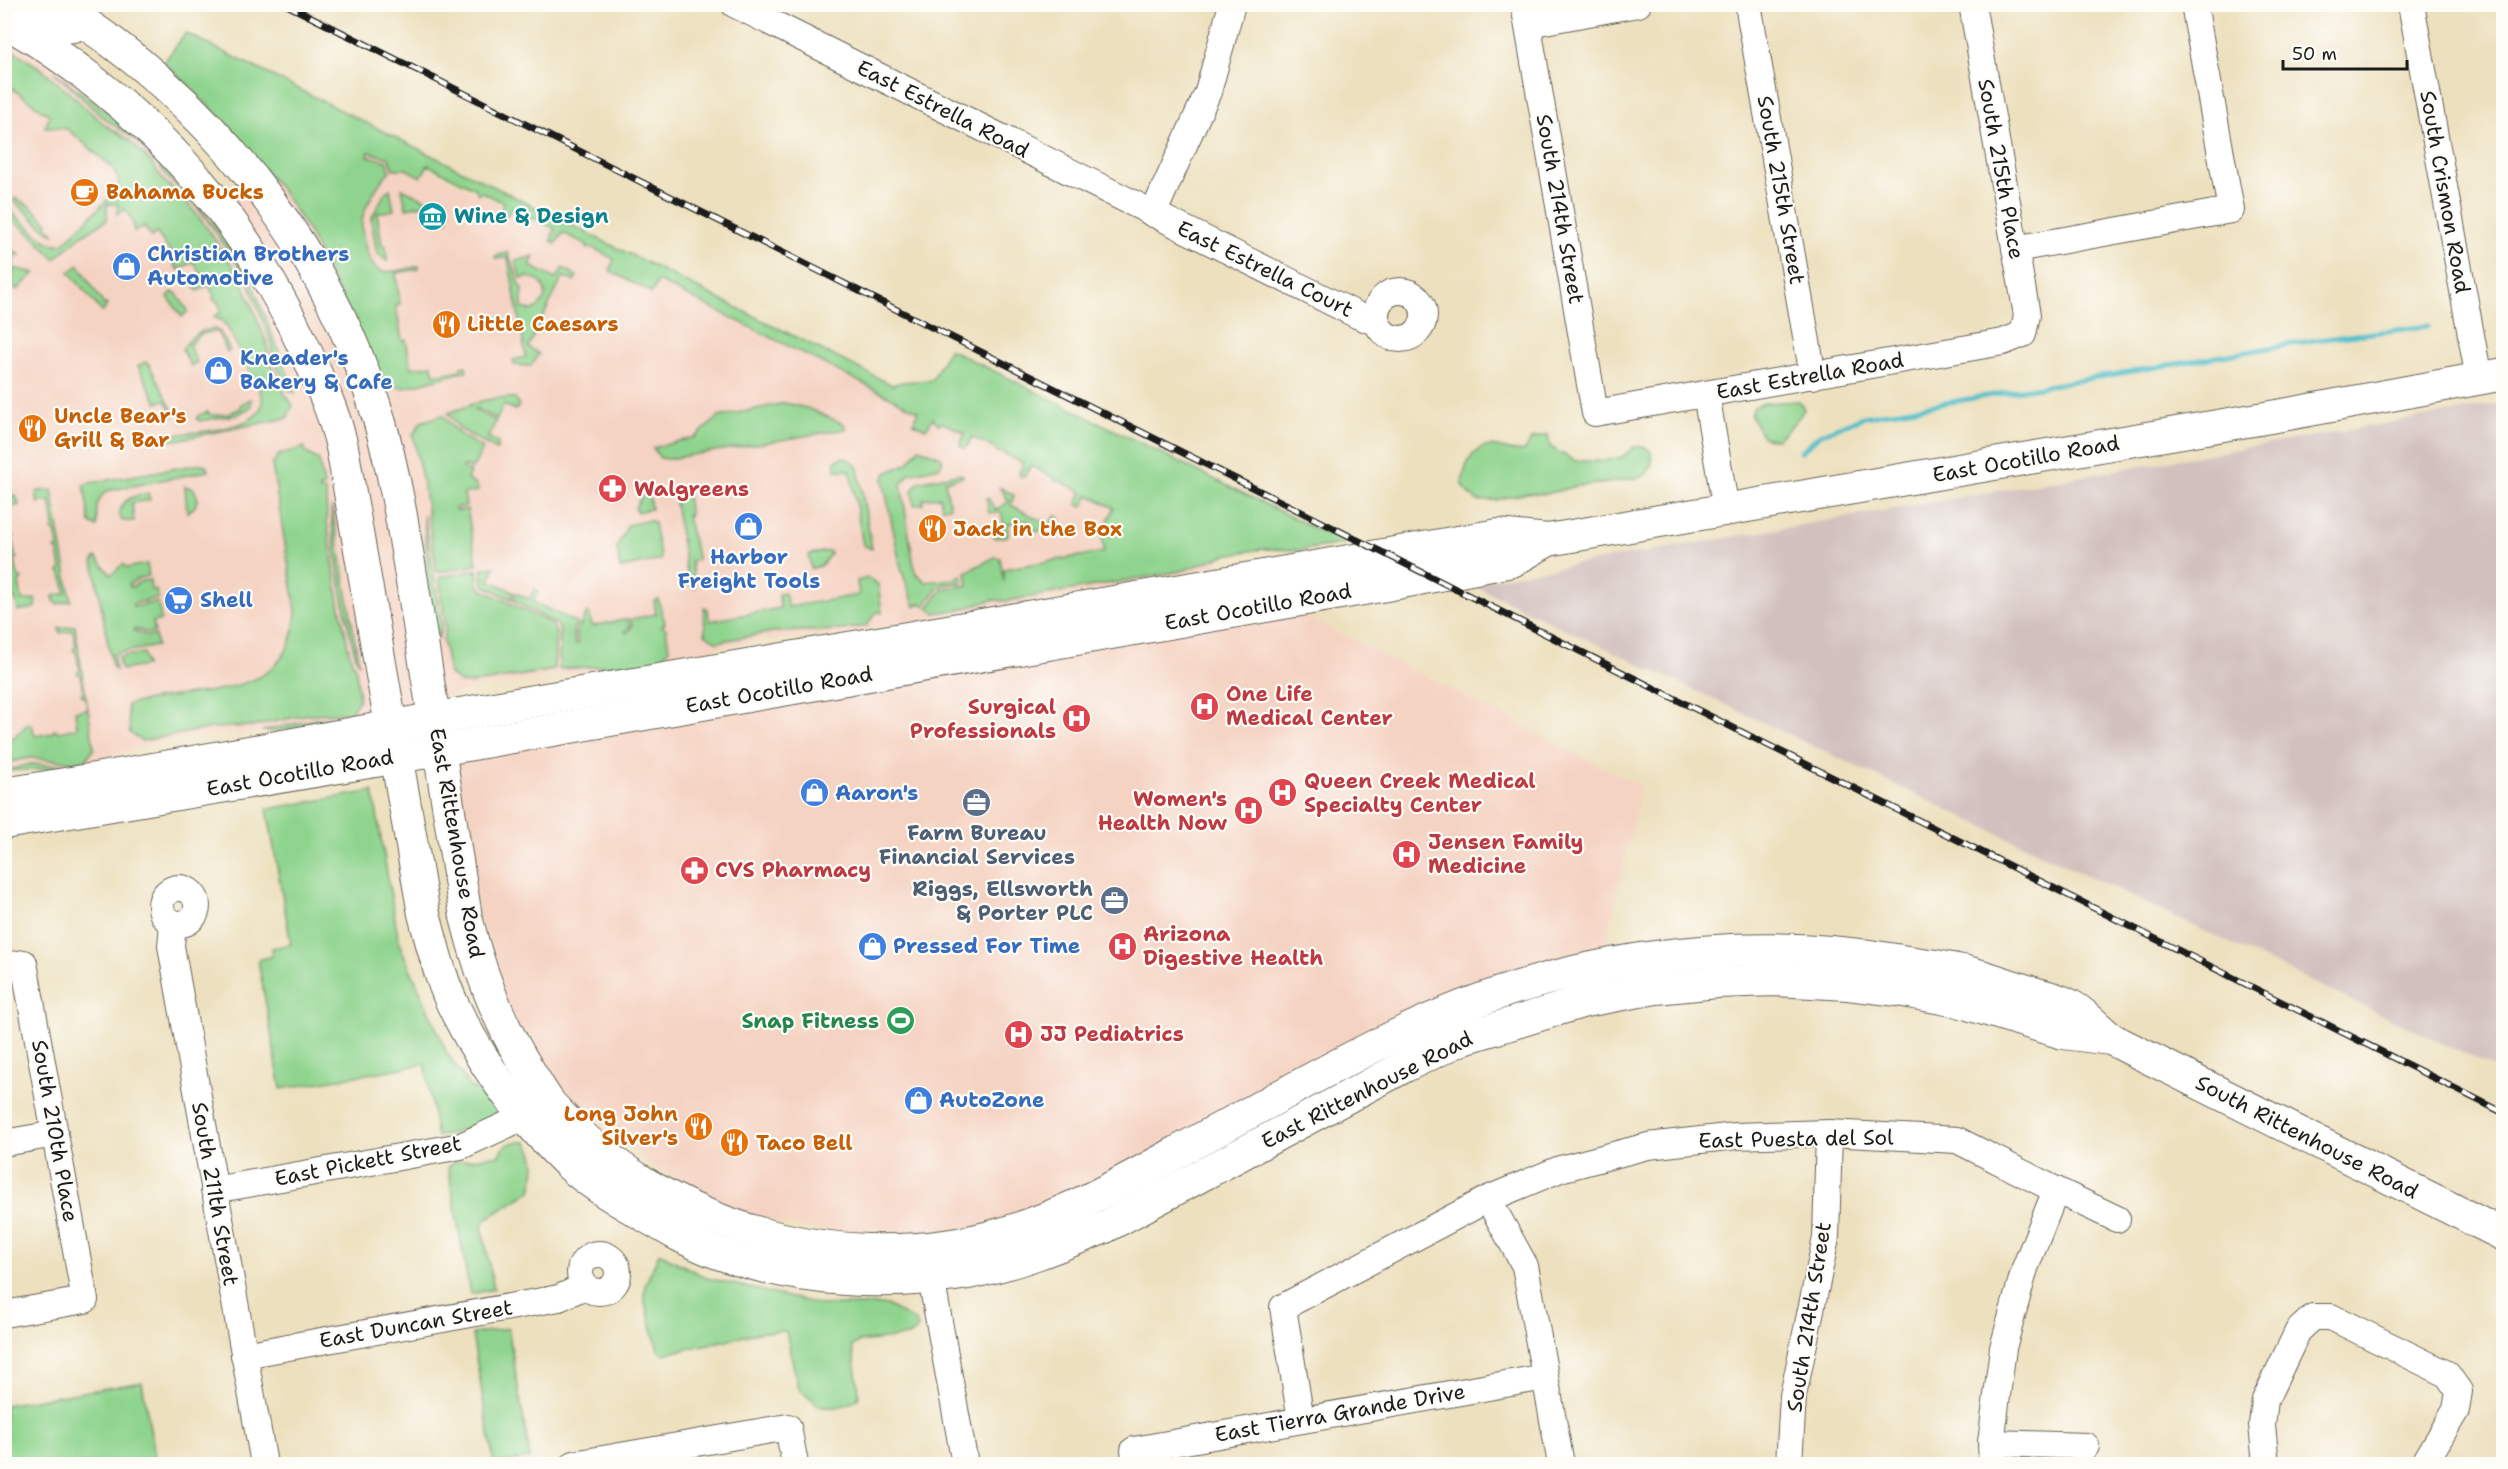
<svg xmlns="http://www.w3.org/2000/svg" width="2508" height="1469" viewBox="0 0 2508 1469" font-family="'Shantell Sans',sans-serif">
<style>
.built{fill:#f5d3c2}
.industrial{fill:#d1c0bd}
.green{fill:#8fd48e;stroke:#567855;stroke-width:1.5}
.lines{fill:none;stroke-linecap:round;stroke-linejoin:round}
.stream{stroke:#51bec8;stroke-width:5}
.minor-casing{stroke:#656155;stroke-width:28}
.major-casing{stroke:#656155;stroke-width:34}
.minor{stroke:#fff;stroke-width:26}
.major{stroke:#fff;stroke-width:32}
.rail-casing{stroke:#1c1c1c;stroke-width:7}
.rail{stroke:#fdfcf7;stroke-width:4.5;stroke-dasharray:14;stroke-linecap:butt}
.labels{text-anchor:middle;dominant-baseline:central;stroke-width:4.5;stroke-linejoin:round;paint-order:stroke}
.street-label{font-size:21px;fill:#1c1c1c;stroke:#fdfcf7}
.food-label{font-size:21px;font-weight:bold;fill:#c56008;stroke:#fdfcf7;text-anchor:start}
.culture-label{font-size:21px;font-weight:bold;fill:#0d838f;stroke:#fdfcf7;text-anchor:start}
.shop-label{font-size:21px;font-weight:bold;fill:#366cbe;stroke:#fdfcf7;text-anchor:start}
.health-label{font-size:21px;font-weight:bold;fill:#be3a42;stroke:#fdfcf7;text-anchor:start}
.service-label{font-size:21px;font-weight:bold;fill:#4e5e75;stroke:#fdfcf7}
.leisure-label{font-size:21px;font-weight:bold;fill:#27864d;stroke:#fdfcf7;text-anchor:end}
</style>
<rect width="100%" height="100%" fill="#fdfcf7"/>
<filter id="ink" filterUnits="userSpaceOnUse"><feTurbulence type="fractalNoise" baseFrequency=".0167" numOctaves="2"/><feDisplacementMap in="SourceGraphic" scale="12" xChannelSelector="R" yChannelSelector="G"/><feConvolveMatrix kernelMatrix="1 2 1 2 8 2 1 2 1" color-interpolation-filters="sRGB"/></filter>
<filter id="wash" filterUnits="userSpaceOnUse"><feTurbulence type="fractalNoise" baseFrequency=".008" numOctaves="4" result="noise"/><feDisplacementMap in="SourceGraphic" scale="24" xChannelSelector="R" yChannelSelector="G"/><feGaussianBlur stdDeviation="1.35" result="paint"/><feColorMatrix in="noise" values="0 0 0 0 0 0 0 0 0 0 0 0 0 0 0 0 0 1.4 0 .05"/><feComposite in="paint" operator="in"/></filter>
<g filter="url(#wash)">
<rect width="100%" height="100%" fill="#ede0be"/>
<g class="built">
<polygon points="5,22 209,192 256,182 318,116 658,281 1217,558 1219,569 842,636 769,639 718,648 658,667 568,674 471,690 345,721 280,733 208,735 143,746 86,766 5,772"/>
<polygon points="1292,609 1641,786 1603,953 1067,1196 994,1222 933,878 993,1224 970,1229 864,1239 747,1216 659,1170 563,1095 525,1044 487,960 451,758 899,680 902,695 901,680"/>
</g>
<polygon class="industrial" points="2503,403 2503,1072 1468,583"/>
<g class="green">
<path d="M186,33L892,385L902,382L932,380L949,349L1326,534L1337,535L1346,540L1343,544L1300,550L1262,549L1225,555L1182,571L1007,601L992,600L963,609L935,613L928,608L942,589L968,585L966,572L995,557L1000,558L1004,582V569L1104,552L1102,535L1103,533L1113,536L1103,531L1114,508L1089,495L1083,506H1080L1077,503L1082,492L1060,481H1055L1053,477L1031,466L1025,476L1022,477L1019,474L1023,463L1001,452H997L994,448L972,437L967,447L964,448L960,445L965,433L943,423L938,424L933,418L926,429L913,423L918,411L658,281L651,294L649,291L610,271L614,259L591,247L587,249L586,244L563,233L555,244L551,240L555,229L534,218L529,219L528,215L512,207L506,217H501L499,213L504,203L482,192L478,194L476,189L428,165L421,177L406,169H393L389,158L369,152L368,156L387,161L390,171C380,180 364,207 362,220C361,233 367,267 381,271C392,274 408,268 419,266V269L396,273L400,304L396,306L402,341L406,340L411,368L432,365L434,375L461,370V367L466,366L467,371L403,388L390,385L386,388L306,227L282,191L227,124L164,62Z"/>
<path d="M4,50L17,53L42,69L104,124L128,139L151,162L164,181L180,194L205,225L241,278L266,341L269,360L285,394L293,405L287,418L171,441L170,435C193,432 273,431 261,394L227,326L221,320L213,317L222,311L217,301L213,300L214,295L208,285L198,291L195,288V284L204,278L193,262L178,270L174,264L177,262L157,233L151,237L144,226L134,232L133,222L125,209L117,214L118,204H107V220L81,236L55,259L30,234L5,214L8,211C27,220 42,248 63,244L116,191L119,181L113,168L67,129L45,127L50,116L5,83Z"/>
<polygon points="54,72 121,122 176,177 221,234 251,280 295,393 288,390 272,355 270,339 247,279 208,221 184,191 171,181 155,160 134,139 100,115"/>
<polygon points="402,188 447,210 448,220 444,220 441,208 432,210 431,203 406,208"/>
<polygon points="390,189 394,210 377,213 382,246 386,246 387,261 377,253 371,219 385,193"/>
<polygon points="16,198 31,207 48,223 46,225 55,234 47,231 16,203 13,200"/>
<polygon points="12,249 20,255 15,255 13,268 35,273 17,290 10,283 14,271 5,266 5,257"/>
<path d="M508,253L522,290V309H529V311C555,304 547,272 521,278L515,261L534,256L530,266L556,279L563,268L577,276L574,281L563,277L528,347L539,354L531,366L515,365L513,360L526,357L508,258L496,259L495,256Z"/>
<polygon points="79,265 104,305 107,304 104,311 102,312 69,272"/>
<polygon points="172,292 176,293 188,311 182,317 168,297"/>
<path d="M214,329L220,332L230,350L227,352L217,331L201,334L189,345L197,362L191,366L182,349C191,337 198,330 214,329Z"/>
<polygon points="145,362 149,364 173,411 173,416 163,417 171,411 165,400 157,403 138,366"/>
<polygon points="497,398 515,398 519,405 516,410 504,405 497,419 476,408 474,410 496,421 488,437 498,443 497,450 461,430 448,413 481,401"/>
<polygon points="251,399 251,407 237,415 199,421 197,419 199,415 208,412 210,415 228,414 241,408 240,405"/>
<path d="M1799,401L1804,409C1801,417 1784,433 1777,439L1764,438L1751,416L1754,407L1764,403Z"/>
<polygon points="784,403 807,408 844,424 846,429 668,459 660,458 653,448 695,437 719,417"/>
<polygon points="443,415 460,435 483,448 472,469 464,465 463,468 470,472 467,480 477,485 478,491 464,494 466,506 455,508 456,511 467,509 477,565 439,572 437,572 424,489 413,435 421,422"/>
<path d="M1548,435L1550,447L1575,461H1603L1622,457L1634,447L1644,446L1651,452L1652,464L1647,473L1641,477L1608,483L1577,486L1546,494L1527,493L1496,500L1478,501L1468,493L1462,483C1465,464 1474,442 1497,447C1508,449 1514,453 1525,451L1531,439Z"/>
<path d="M305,447V452L319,460L324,486L319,488L320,491L324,490L326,492L327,522L339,602L350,656L356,670L359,700L350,713L310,714L255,726L211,728L142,741L130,733L127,705C192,685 293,706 296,611L272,464L279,455Z"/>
<polygon points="919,448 941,457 943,461 939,467 909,474 901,484 915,572 926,582 954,579 962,575 963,582 939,586 925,606 920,603 915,607 901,569 883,479 886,473 908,463"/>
<polygon points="843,457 853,462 858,468 872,549 863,545 850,470 835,470 835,461"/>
<path d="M201,464L206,465L208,471L107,491C94,502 97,511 97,527L90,523L84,484Z"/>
<polygon points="958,474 963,475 963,477 945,481 950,507 942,508 940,497 923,499 923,504 914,505 912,491 918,482"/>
<polygon points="185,486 194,489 198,499 194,508 187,512"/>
<polygon points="999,487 1014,495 1011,505 1049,525 1056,515 1060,519 1059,526 1033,532 1029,520 1008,524 1008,536 995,538 992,530 1004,526 1001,512 989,513 986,498 988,498 996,510 1009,501"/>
<polygon points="52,490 71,601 58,604 54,601 53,596 66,593 62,575 59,572 61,569 58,551 55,549 58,546 55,532 52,530 54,526 50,501 38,503 36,495 38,491"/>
<polygon points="686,491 690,515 687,516 698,560 691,561 695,589 689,585 674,497 678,492"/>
<polygon points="644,492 649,493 651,509 637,512 635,508"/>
<path d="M148,493L150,500L132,503L134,521H122L119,513C123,498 134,496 148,493Z"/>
<polygon points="14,495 17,498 19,505 6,509 11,534 14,537 12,539 15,556 17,558 15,561 18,576 22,579 19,582 22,601 35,599 36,605 34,608 18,611 15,598 4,600 5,496"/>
<path d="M332,507L359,663C351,655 328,520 332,507Z"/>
<polygon points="424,514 442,627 438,640 428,584"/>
<polygon points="650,520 654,523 661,560 620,568 617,547 628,525"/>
<polygon points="829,551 831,553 822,565 811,569 809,556 810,554"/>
<polygon points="96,557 111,575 123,564 127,568 147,564 149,576 137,579 129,585 131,588 139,582 150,580 151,590 156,590 158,598 133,604 134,607 158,602 161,620 153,622 155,632 149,633 135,629 134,631 148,636 155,635 157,646 113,654 116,670 112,666 93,561"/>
<polygon points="495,567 489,580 514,592 511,599 483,585 482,569"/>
<polygon points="477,570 478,585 481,589 552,624 556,633 554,670 469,684 461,683 449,674 443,640 446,628 439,577"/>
<polygon points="868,578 878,584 882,613 877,612 866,626 842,630 773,632 717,642 705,634 704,607 707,608 710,621 780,608 779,594 785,593 788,607 859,595 857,581"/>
<polygon points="535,589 538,592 533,602 577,623 573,631 575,644 578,644 576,632 587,613 590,615 592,626 628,619 630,626 625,632 627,633 632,627 631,619 656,614 654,601 658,599 665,623 662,626 666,629 669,649 660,661 644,664 559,669 560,632 558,625 513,600 516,593 529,599"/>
<polygon points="75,626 94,748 86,760 73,762 30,758 5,763 5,740 14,737 29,723 32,725 35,736 52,733 55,729 59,732 77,728 75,711 87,709 85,697 81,695 83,691 81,676 77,673 80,670 76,652 73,650 76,646 73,631 60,633 59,628"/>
<polygon points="143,653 146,666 121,670 118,657"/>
<polygon points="316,719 342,719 278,731 262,731"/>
<polygon points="30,764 58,765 70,768 5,771"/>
<path d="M373,791L399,943L448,1055L471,1088L490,1094L498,1103C497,1106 498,1110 497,1113C491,1127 451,1133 437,1137L425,1064L281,1089L258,960L272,956V948L291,944L267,809Z"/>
<path d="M514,1142H526C539,1158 535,1172 531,1191L486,1219L482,1227L494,1289L470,1294L448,1167L454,1162L499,1155L505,1146Z"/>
<path d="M659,1253L707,1278L822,1305H887L915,1321L918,1328L915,1332L908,1336L859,1342L852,1346L859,1393L858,1399C846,1407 831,1409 818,1406L812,1399L798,1388L786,1331L762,1332L664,1354L658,1350L644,1299L645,1286Z"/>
<polygon points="508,1328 530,1458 494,1464 472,1334"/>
<polygon points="142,1382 156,1464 5,1464 5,1405"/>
</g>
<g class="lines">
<polyline class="stream" points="1801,452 1819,435 1863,417 2316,340 2428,326"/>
</g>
</g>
<g filter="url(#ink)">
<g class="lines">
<defs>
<g id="minor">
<polyline points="734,4 1359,316 1377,323"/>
<polyline points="1524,4 1595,413 2003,342 2023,334 2027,315 1972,4"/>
<polyline points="1748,4 1813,376"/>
<polyline points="2411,4 2479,379"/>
<polyline points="1528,24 1638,4"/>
<polyline points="1153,214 1208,92 1232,4"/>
<polyline points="2015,249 2231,210 2194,4"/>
<circle cx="1400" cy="315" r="24"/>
<polyline points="1706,394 1726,510"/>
<circle cx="179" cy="906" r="18"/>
<polyline points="173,924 171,946 264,1464"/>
<polyline points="4,966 24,963 85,1300 4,1314"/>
<polyline points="4,1143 55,1134"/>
<polyline points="214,1190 461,1146 541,1109"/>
<polyline points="1488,1199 1525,1266 1561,1464"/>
<circle cx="599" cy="1273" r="19"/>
<polyline points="928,1261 965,1464"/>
<polyline points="244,1355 559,1298 585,1286"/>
<polyline points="1301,1420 1283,1307 1488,1199 1560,1169 1648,1146 1736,1136 1829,1133 1957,1140 2056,1190 2117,1219"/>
<polyline points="1991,1443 2086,1446"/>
<polyline points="574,1464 788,1427 795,1464"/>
<polyline points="1136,1464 1134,1450 1545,1377"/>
<polyline points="1789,1464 1793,1396 1826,1238 1829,1133"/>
<polyline points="1992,1464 1991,1443 2003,1348 2025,1268 2056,1190"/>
<polyline points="2266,1464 2262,1425 2265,1400 2298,1331 2313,1317 2331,1317 2447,1374 2459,1391 2456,1410 2424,1464"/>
</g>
<g id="major">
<polyline points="19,4 61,28 73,26"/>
<path d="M55,4C206,95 327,246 378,416C397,480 406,546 417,612C434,714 449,816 466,917C480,974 499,1025 531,1074C538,1085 544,1097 552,1106C662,1229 846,1280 1004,1233C1082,1210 1153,1164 1225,1126C1281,1096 1336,1064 1393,1037C1549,960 1731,931 1902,961C1923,964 1946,967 1967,972C1988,977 2010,986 2031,992C2042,996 2056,998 2067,1004C2083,1011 2097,1028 2111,1039L2504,1235"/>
<path d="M4,22C34,37 62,57 88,77C185,152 251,235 303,345C318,379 334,411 342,447L424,914C433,947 441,983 457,1013C486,1070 524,1121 570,1165C590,1183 614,1198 637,1211C662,1226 690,1243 718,1253C797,1281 886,1287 968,1273C1015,1264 1061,1245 1105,1227L1405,1066L1464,1038L1585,1001L1656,988L1717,982L1776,980L1848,984L1898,990L1958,1001L2063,1033L2111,1039"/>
<path d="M4,794C195,764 384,726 575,694C883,643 1191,589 1498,535L1548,540L2288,414L2504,374"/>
<polyline points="4,823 375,761 1392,584 1512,561 1548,540"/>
</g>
</defs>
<use href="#minor" class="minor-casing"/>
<use href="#major" class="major-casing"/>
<use href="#minor" class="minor"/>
<use href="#major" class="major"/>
<defs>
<polyline id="rail" points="285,4 2504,1113"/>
</defs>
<use href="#rail" class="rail-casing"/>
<use href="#rail" class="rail"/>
</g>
</g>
<defs>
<symbol id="cafe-disc" viewBox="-11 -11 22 22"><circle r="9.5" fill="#e8710a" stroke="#fdfcf7"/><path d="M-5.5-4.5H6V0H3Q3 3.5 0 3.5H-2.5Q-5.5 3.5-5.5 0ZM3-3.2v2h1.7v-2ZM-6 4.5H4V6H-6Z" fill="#fff"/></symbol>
<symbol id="museum-disc" viewBox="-11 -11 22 22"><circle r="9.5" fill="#0f9aa8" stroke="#fdfcf7"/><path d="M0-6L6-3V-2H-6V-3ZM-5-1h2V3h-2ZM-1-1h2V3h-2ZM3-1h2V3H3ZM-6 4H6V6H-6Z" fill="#fff"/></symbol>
<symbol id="shop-disc" viewBox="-11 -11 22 22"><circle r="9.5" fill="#3f7fe0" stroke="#fdfcf7"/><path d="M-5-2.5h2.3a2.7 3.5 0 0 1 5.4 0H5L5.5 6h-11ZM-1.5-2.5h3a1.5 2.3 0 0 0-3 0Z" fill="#fff"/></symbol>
<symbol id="restaurant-disc" viewBox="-11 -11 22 22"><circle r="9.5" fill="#e8710a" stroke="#fdfcf7"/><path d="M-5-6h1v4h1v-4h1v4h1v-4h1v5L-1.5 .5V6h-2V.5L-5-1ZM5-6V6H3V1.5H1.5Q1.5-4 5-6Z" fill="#fff"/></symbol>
<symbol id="pharmacy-disc" viewBox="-11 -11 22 22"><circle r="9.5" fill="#e0444e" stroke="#fdfcf7"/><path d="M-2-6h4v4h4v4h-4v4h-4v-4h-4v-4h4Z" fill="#fff"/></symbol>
<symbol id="supermarket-disc" viewBox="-11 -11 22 22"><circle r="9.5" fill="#3f7fe0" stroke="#fdfcf7"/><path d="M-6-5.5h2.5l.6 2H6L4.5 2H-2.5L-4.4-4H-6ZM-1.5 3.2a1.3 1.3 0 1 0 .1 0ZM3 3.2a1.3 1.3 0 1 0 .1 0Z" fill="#fff"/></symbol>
<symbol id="hospital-disc" viewBox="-11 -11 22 22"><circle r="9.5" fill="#e0444e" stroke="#fdfcf7"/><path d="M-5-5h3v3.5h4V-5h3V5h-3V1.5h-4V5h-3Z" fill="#fff"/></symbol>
<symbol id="office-disc" viewBox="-11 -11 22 22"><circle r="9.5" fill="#5c6f8a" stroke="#fdfcf7"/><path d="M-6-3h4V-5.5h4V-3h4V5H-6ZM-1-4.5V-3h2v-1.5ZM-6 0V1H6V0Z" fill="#fff"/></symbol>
<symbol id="stadium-disc" viewBox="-11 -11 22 22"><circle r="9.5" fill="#2e9e5b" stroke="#fdfcf7"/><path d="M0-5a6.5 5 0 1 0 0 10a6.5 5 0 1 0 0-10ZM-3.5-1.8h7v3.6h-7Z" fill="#fff"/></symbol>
</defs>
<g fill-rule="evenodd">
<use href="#cafe-disc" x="68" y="176" width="33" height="33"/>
<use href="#museum-disc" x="416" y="200" width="33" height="33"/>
<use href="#shop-disc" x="110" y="250" width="33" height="33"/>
<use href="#restaurant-disc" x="430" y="308" width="33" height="33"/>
<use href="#shop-disc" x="202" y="354" width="33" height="33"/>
<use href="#restaurant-disc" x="16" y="412" width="33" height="33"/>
<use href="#pharmacy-disc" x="596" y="472" width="33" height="33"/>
<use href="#shop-disc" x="732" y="510" width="33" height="33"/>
<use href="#restaurant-disc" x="916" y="512" width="33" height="33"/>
<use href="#supermarket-disc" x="162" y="584" width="33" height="33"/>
<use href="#hospital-disc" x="1188" y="690" width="33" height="33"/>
<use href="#hospital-disc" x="1060" y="702" width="33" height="33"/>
<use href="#shop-disc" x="798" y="776" width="33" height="33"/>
<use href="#hospital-disc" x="1266" y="776" width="33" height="33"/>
<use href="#office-disc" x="960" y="786" width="33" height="33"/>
<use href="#hospital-disc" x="1232" y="794" width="33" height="33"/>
<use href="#hospital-disc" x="1390" y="838" width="33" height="33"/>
<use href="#pharmacy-disc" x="678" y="854" width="33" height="33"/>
<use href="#office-disc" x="1098" y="884" width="33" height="33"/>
<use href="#shop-disc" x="856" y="930" width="33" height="33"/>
<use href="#hospital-disc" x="1106" y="930" width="33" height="33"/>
<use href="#stadium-disc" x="884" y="1004" width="33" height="33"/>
<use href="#hospital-disc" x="1002" y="1018" width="33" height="33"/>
<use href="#shop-disc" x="902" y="1084" width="33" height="33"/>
<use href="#restaurant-disc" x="682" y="1110" width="33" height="33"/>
<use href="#restaurant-disc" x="718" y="1126" width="33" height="33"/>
</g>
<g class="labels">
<g class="street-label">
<text transform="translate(943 109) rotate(27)">East Estrella Road</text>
<text transform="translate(2001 169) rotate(80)">South 215th Place</text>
<text transform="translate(1781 190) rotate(80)">South 215th Street</text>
<text transform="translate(2445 192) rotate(80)">South Crismon Road</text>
<text transform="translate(1560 209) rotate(80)">South 214th Street</text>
<text transform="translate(1265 269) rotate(26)">East Estrella Court</text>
<text transform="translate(1810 376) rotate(-10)">East Estrella Road</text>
<text transform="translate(2026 459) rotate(-10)">East Ocotillo Road</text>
<text transform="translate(1258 607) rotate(-10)">East Ocotillo Road</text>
<text transform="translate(779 690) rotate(-10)">East Ocotillo Road</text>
<text transform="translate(300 773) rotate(-10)">East Ocotillo Road</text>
<text transform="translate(457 843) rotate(80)">East Rittenhouse Road</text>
<text transform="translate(1367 1090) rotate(-27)">East Rittenhouse Road</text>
<text transform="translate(55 1131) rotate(80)">South 210th Place</text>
<text transform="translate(2307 1137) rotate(27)">South Rittenhouse Road</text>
<text transform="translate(1796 1139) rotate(-1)">East Puesta del Sol</text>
<text transform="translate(368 1161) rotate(-11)">East Pickett Street</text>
<text transform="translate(215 1194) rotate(80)">South 211th Street</text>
<text transform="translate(1809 1317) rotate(-81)">South 214th Street</text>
<text transform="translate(416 1324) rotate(-10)">East Duncan Street</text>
<text transform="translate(1340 1413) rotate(-10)">East Tierra Grande Drive</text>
</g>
<g class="food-label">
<text x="106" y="192">Bahama Bucks</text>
<text x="467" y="324">Little Caesars</text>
<text x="54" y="416">Uncle Bear's<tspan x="54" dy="24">Grill &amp; Bar</tspan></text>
<text x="953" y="529">Jack in the Box</text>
<text x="678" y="1114" text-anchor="end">Long John<tspan x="678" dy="24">Silver's</tspan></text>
<text x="756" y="1143">Taco Bell</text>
</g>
<g class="culture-label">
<text x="454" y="216">Wine &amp; Design</text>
</g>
<g class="shop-label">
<text x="147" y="254">Christian Brothers<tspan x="147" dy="24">Automotive</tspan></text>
<text x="240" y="358">Kneader's<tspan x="240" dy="24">Bakery &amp; Cafe</tspan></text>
<text x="749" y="557" text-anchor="middle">Harbor<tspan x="749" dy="24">Freight Tools</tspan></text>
<text x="200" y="600">Shell</text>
<text x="835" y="793">Aaron's</text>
<text x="893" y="946">Pressed For Time</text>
<text x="939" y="1100">AutoZone</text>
</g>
<g class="health-label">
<text x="634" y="489">Walgreens</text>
<text x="1226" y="694">One Life<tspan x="1226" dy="24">Medical Center</tspan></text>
<text x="1056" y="707" text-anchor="end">Surgical<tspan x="1056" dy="24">Professionals</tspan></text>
<text x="1304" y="781">Queen Creek Medical<tspan x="1304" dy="24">Specialty Center</tspan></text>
<text x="1227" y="799" text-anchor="end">Women's<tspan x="1227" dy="24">Health Now</tspan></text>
<text x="1428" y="842">Jensen Family<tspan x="1428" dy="24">Medicine</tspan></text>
<text x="715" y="870">CVS Pharmacy</text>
<text x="1143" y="934">Arizona<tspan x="1143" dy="24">Digestive Health</tspan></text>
<text x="1040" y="1034">JJ Pediatrics</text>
</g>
<g class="service-label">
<text x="977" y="833">Farm Bureau<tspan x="977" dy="24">Financial Services</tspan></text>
<text x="1093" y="889" text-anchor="end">Riggs, Ellsworth<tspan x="1093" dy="24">&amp; Porter PLC</tspan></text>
</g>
<g class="leisure-label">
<text x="879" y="1021">Snap Fitness</text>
</g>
</g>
<rect width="2508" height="1469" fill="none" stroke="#fdfcf7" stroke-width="24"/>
<path d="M2283 60v9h124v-9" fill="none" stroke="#1c1c1c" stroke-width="3"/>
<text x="2292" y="60" font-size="18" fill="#1c1c1c" stroke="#fdfcf7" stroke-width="4.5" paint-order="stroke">50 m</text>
</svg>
